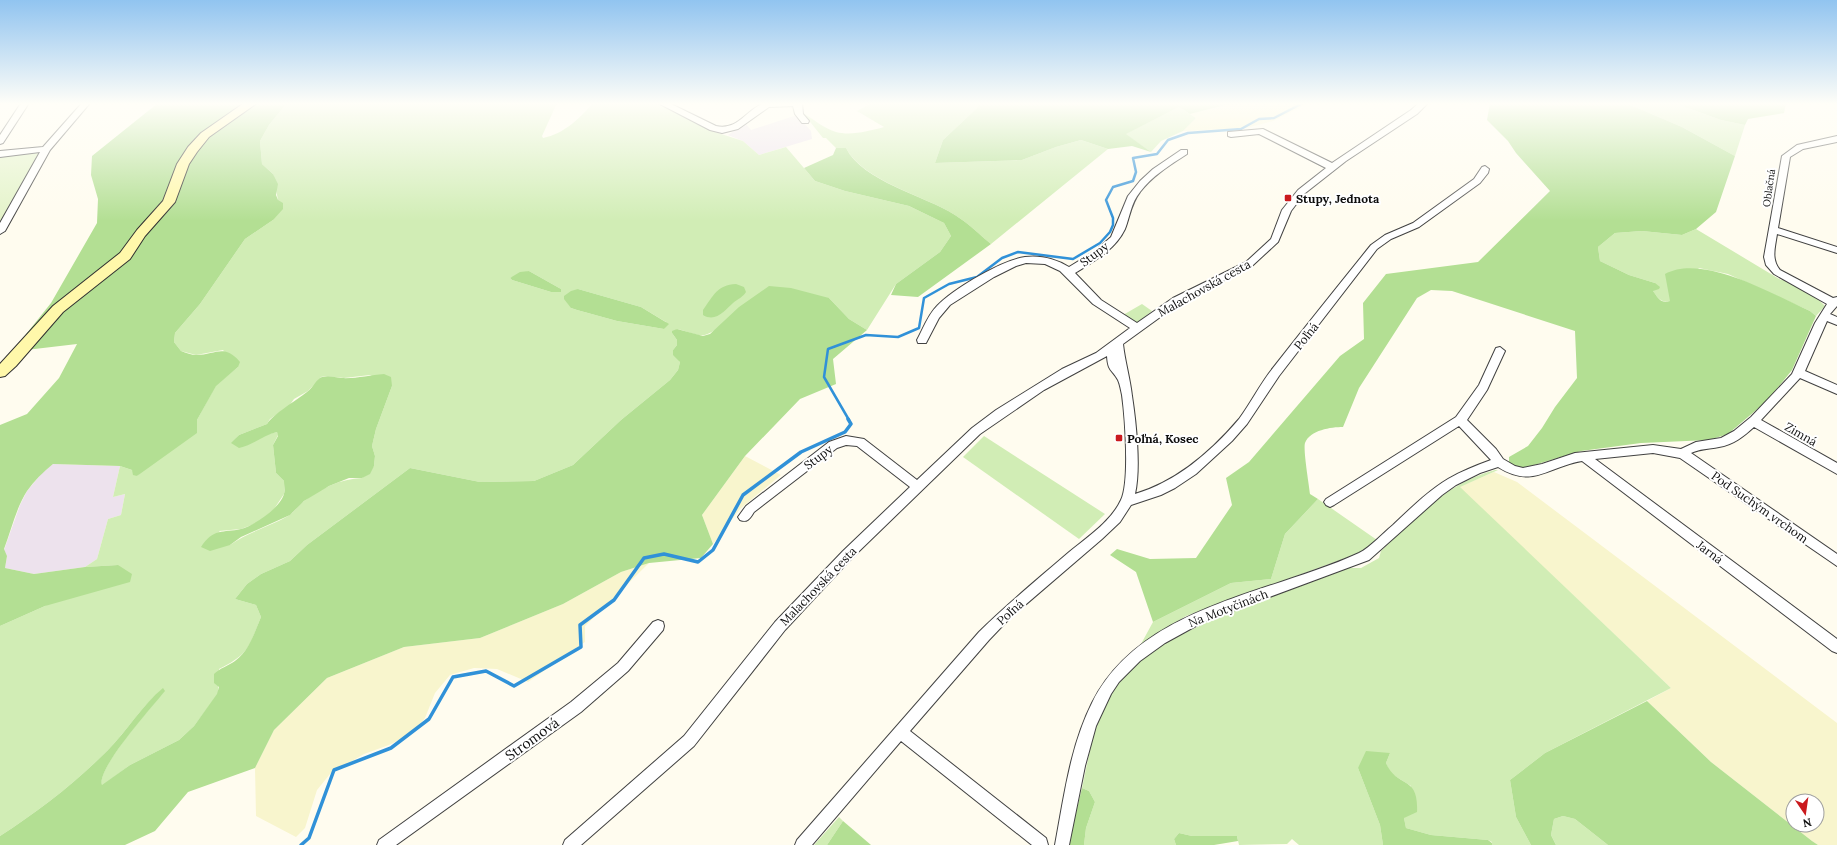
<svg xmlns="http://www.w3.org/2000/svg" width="1837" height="845" viewBox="0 0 1837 845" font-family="Lora,serif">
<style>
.industrial{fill:#ede2ed}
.farmland{fill:#f8f5cd;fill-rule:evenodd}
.green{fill:#d1edb5;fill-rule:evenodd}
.forest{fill:#b3df93}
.pitch{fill:#e3f3c8}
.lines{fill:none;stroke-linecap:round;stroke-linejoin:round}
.stream-far1{stroke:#3091d8;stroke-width:2.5}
.stream{stroke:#3091d8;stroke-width:3.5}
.street-casing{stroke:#414141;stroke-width:2}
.secondary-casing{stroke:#303030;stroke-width:2}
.street{fill:#fff;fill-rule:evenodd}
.secondary{fill:#fff8aa;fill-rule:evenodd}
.poi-dot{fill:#ca1a1e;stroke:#fff;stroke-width:1.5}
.labels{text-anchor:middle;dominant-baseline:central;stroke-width:4;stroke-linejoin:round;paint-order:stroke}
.far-street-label{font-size:10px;fill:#0e0e0e;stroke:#fff}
.poi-label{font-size:12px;font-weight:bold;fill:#0e0e0e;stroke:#fff;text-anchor:start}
.street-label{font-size:12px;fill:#0e0e0e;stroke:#fff}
.near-street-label{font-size:14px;fill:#0e0e0e;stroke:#fff}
</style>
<rect width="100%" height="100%" fill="#fffcef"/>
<g class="industrial">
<polygon points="797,115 811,131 812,139 759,155 743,141 728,135 745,123 751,130"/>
<polygon points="53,464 120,466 113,497 125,494 121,515 108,519 97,559 85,567 34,574 5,568 7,556 4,550 20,505 27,491 42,473"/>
</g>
<g class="farmland">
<polygon points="1250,103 1309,103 1273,121 1246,128 1183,131 1196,118 1190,114 1225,105"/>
<polygon points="745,456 781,475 740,509 713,544 702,515"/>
<path d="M1494,472L1517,482L1837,723V845H1818L1812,841L1711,762L1647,701L1671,688L1459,487ZM1793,801H1817V825H1793Z"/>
<polygon points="649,563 585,626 585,642 528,682 497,669 474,668 450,675 435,693 425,718 413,733 389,745 364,754 330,774 317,790 305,828 296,837 256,816 255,768 274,730 327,678 404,647 480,638 563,604 621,572"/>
</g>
<g class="green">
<path d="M287,103H557L542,136L543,138C564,134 580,118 593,103H656L715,132L743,141L759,155L786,147L815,181L845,191L909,206L944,223L951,236L940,252L896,284L867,330L849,319L829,298L721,325C701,342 700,334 677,329L672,333L677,340V345L673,350L680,362L678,370L670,380L621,420L573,465L534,481L480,482L410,468L307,545L290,561L261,574L247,584L235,599L256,605L261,617C249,647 249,654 219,669L218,694L194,726L179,740L130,765L102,786C95,769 153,706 164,691L163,689C144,703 126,732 108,750C75,783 39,811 0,836V626L45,606L118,565L85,567L97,559L108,519L121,515L125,494L113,497L120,466L132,470L137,476L197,420L216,385L238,367L223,350L196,355L181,351L174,342L175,333L200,304L245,239L273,220L278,200L273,174L262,164L260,141L269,125ZM529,271L561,289L551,292L512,280L510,278ZM578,289L641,307L666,322L664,329L617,321L577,310L571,308ZM370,375L392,386L376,429L372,446L375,456L374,466L362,478C341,479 320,488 303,502C298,506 294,513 288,516C269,527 248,532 230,545L219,531L241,529L259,522L274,509L284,494V481L276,473L273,445L278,435L277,432L232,443L239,435L267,424L270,419L289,406L294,399L308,391L321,377L325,376L344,378Z"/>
<path d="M872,103H978L977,108L943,140L935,163L1022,160L1056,147L1081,140L1108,149L991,244C979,234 968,223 955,215C924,195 864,182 846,148H836L826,138H823L803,113C813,119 825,129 836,132C851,136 869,131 884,127L857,111Z"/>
<polygon points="1626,103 1674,103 1721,120 1745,125 1735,156 1682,127"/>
<polygon points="1179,107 1196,118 1183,131 1161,141 1151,152 1125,134"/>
<path d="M1696,229L1781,280H1784L1816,297L1825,306L1816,316L1810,311L1728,274L1699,268L1670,301C1661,303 1658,298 1653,291L1655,283L1629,275L1600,261L1598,247L1615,233L1642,231L1682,235Z"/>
<polygon points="1142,304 1152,311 1137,323 1123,315"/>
<polygon points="984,436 1105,514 1079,539 963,457"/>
<path d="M1495,470H1498L1460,487L1671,688L1545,753L1510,780L1516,817L1531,845H1492V842L1488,840L1431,835L1406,828L1404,818L1411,786L1390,773L1386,763L1390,753L1358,768L1380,825L1383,845H1299L1292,839L1287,844L1239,845L1237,836H1192L1179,833L1174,839L1176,845H1084L1086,828L1095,802L1089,791L1082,788L1092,740L1101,713L1115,688L1133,666L1166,642L1220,616L1349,568H1361L1379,558L1381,551C1415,518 1448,482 1495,470Z"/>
<polygon points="1318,499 1377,540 1362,552 1186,616 1141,644 1153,622 1231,583 1271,579 1285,534"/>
<polygon points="1563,816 1575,819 1608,845 1556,845 1551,835 1554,819"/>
<polygon points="839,817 843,821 827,845 814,845"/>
</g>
<g class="forest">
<path d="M158,103H287L269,125L260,141L262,164L273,174L278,184L276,195L278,200L283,203V209L273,220L245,239L200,304L175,333L174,342L181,351C186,353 192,355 196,355C216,355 224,343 240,362L238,367L216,386L197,420V433L137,476L133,475L132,470L120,466L53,464C43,472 34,481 27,491C16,508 11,531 4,549L7,556L5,568L34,574L85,567L118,565L132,574L130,582L45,606L0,626V425L27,414L59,378L77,344L26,350L19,343L51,303L97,223L98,199L91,175L92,156Z"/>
<polygon points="978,103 1250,103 1225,105 1190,114 1179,107 1126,134 1151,152 1132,146 1108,149 1081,140 1056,147 1022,160 935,163 943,140 977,108"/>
<path d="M1490,103H1626L1682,127L1735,156L1716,212L1696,229L1682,235L1642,231L1615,233L1598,247L1600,261L1629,275L1655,283L1660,287L1659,289L1653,291C1658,298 1661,304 1670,301L1665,274C1703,253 1774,295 1810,311L1816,316L1792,370L1768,400L1728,434L1709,440L1641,443L1581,451L1524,468L1509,465V457L1528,446L1542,428L1555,407L1577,378L1575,331L1452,291L1431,290L1417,298L1359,388L1343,427C1331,427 1310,430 1305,443C1303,450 1309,484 1310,494L1318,499L1285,534L1271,579L1231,583L1153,622L1136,572L1110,555L1117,549L1150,559L1196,558L1232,505L1226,478L1249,462L1340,356L1364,339L1363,303L1386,274L1478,262L1550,191L1516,153L1508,141L1487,120Z"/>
<polygon points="1674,103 1786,103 1784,113 1748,119 1745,125 1721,120"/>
<path d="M836,148H846C863,182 924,195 955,215C968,223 979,234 991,244L918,297L891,295L896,284L940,252L951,236L944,223L909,206L845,191L815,181L804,168L833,155Z"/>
<polygon points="529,271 561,289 561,292 551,292 512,280 510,278 520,272"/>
<path d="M736,284L744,287L746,292C743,297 738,299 733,303C725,310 716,323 703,315V310C714,295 717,285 736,284Z"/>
<path d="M769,286L791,288L829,298L849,319L867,330L833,359L836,384L800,399L745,456L702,515L713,544L701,558L649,563L621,572L563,604L480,638L404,647L327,678L274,730L255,768L188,792L155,831L125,845H0V836C39,811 75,783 108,750C126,732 143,704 163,688L165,691C153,706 96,769 102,785L130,765L179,740L194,726L217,694L219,687L214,683V674C220,668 228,666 235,661C250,650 254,633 261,617L256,605L235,599L247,584L261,574L290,561L307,545L410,468L480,482L534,481L573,465L621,420L670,380L678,370L680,362L673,355V350L677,345V340L672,333V331L677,329L703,336L710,334L739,307Z"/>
<polygon points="578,289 641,307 669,324 664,329 617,321 577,310 571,308 564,299 564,296 571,291"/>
<path d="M384,374L391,377L392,386L376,429L372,446L375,456L374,466L370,474L362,478H349L329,486L304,501L290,515L241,537L230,545L210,551L201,547C213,528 223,533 241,529C255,525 280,508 284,494C285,491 284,485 284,481L276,473L273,445L278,436L277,432C264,435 253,445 239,448L231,443L239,435L267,424C273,414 297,400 307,392C313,388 316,379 322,377C328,375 335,377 341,378C355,379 370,375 384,374Z"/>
<polygon points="1647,701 1711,762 1812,841 1818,845 1608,845 1575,819 1563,816 1554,819 1551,835 1556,845 1531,845 1516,817 1510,780 1545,753"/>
<path d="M1366,751L1390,753L1386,763C1397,789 1419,774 1417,812L1404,818L1406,828L1431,835L1488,840L1492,843V845H1383L1380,825L1358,768Z"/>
<polygon points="1082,788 1089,791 1095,802 1086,828 1084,845 1068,845"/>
<polygon points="843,821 871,845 827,845"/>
<polygon points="1179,833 1192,836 1237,836 1238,841 1214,845 1176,845 1174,839"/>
</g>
<polygon class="pitch" points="39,153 0,222 0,157"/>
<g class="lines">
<polyline class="stream-far1" points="849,420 824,377 828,349 866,335 898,337 919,328 924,298 949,284 977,277 1002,258 1018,252 1073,259 1100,243 1110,232 1113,225 1113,218 1106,200 1113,187 1133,181 1136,172 1133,158 1157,154 1168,140 1188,133 1241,129 1259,119 1274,118 1303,103"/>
<polyline class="stream" points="301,845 309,838 334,770 391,748 429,719 453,677 486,671 514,686 581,647 580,625 614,600 644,558 664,554 698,562 713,550 743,495 801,452 845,432 851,424 848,419"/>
<defs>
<g id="street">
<polygon points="21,103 29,103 3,143 0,144 0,135"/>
<polygon points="82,103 90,103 50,150 5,231 0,234 0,223 40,152 0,157 0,151 43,147"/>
<path d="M658,103H669L716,126C739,131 747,108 765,103C774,101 792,103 802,103L803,114L809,121L808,123H802L795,114L793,106L769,107L738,129L722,133L710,130Z"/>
<path d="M1419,103H1428L1417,114L1346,161L1304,194L1291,211L1278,242L1252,266L1181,302L1123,344C1125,362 1130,378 1132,396C1136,422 1141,468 1135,494C1176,482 1211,452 1239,419C1251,403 1260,384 1273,368C1305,327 1338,286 1371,245L1385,235L1413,223L1474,179L1482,167L1485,166L1489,169L1488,173L1480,183L1419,227L1391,239L1377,249L1279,376L1247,424L1232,441L1196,474L1175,488L1161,495L1131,505L1120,522L1102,539L1010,618L989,640L910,731L1046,838L1048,845H1032L901,741L812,845H795L797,840L979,632C1007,604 1038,579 1068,553C1086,538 1111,522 1121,500C1130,481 1125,417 1122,395C1121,391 1120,384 1118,380C1112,369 1108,372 1107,356L1044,390L980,434L851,559L785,630L694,746L581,845H563L565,840L684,736L775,622L843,551L910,487L857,446L846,445L837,448L754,512C750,518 748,523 740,520L738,517L746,506L829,442L846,436L864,439L917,480L972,428L996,410L1062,369L1096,353L1130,328L1093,304L1060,271L1045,264L1026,263L1016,266L994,277L950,305L939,318L926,343H918L917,340C923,329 928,315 937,306C953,289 1002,260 1025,257C1040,255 1056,259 1069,267L1095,251L1111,237L1128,196L1140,181L1153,169L1181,150H1187V154C1170,165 1152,176 1140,192C1131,203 1130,216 1125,229C1115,250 1094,261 1075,273L1101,300L1137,323L1173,298L1246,262L1271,239L1282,210L1298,190L1326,168L1259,134L1231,137L1228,136V132L1263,129L1332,163L1411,110Z"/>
<path d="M1837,136V142L1803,149L1790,157L1778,228L1837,247V253L1777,234C1775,248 1771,259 1780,270L1833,298L1837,297V306L1830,314L1837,317V325L1827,321L1805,371L1837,385V394L1800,378L1761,420L1837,463V474L1754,427C1744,436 1733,445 1719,447C1709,449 1699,449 1691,453L1837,554V566L1680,458L1653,453L1595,459L1837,639V653L1832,651L1582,461C1547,467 1533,489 1498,467L1480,473L1456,485L1442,495L1369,560L1205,621L1165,643L1140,661L1119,682L1111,694L1096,726L1085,766L1069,845H1055C1064,797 1070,747 1092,703C1140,606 1270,594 1359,553C1371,547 1383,533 1393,525C1410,509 1428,491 1448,479C1462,471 1477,465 1491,460L1459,426L1334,505L1330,507L1326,505L1324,502L1326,499L1456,417L1479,385L1496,348L1500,347L1505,351L1487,390L1467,420L1496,449L1503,459L1515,466L1523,468L1542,464L1575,453L1653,445L1681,449L1696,442L1721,438L1734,431L1751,417L1792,374L1815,323L1827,304L1774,274L1766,265L1764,257L1782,156L1797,145Z"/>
<polygon points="658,620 663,622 664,626 663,630 628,671 581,712 396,845 377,845 379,840 571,702 618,663 653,622"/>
</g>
<polygon id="secondary" points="244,103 257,103 209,137 197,152 189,164 175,202 145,236 130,259 63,312 16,366 5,376 0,377 0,364 53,306 120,253 137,230 163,201 177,164 188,147 201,133"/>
</defs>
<use href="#street" class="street-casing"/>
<use href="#secondary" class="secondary-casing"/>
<use href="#street" class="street"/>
<use href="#secondary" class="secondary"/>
</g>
<linearGradient id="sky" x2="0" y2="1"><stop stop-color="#91c4f0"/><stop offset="0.47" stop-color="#fffef8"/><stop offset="1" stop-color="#fffef8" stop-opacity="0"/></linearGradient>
<rect width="1837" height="221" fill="url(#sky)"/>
<g class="poi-dot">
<rect x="1284" y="194" width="8" height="8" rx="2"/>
<rect x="1115" y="434" width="8" height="8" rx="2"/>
</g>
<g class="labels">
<g class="far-street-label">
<text transform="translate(1769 188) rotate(-82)">Oblačná</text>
</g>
<g class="poi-label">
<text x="1296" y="198">Stupy, Jednota</text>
<text x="1127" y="438">Poľná, Kosec</text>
</g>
<g class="street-label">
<text transform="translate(1094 254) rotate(-37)">Stupy</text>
<text transform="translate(1204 288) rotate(-29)">Malachovská cesta</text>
<text transform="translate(1306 336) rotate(-51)">Poľná</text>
<text transform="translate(1801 434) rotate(30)">Zimná</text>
<text transform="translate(818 457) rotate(-37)">Stupy</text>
<text transform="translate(1760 507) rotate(35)">Pod Suchým vrchom</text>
<text transform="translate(1710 552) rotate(37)">Jarná</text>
<text transform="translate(818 586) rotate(-46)">Malachovská cesta</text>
<text transform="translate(1228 608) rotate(-21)">Na Motyčinách</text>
<text transform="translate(1010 612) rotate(-42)">Poľná</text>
</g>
<g class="near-street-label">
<text transform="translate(532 739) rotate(-36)">Stromová</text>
</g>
</g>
<g transform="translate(1805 813) rotate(167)"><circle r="19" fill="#ffffff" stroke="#9f9f9f"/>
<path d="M0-3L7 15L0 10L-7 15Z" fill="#ca1a1e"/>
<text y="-6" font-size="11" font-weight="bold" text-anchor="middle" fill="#0e0e0e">N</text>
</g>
</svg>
